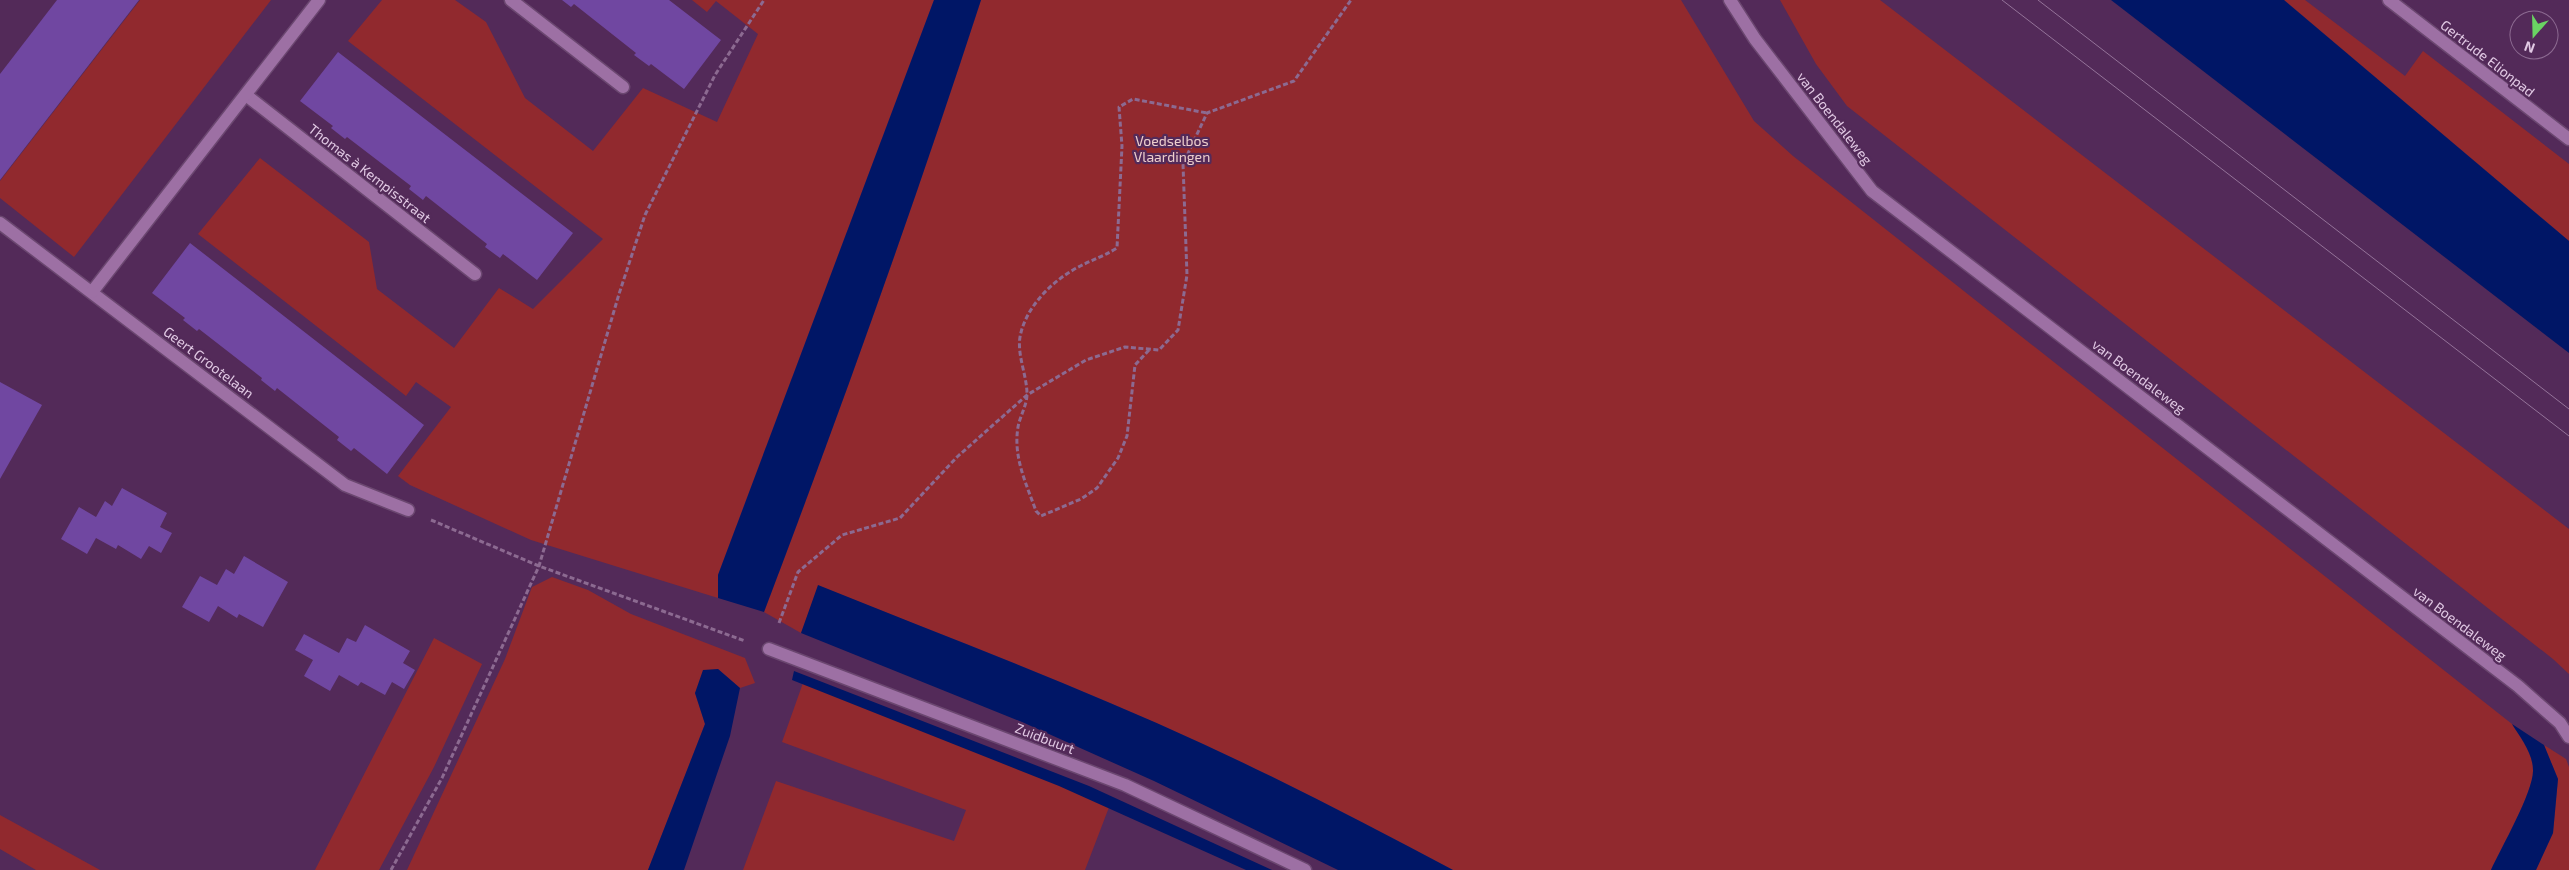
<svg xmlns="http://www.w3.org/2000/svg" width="2569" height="870" viewBox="0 0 2569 870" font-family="'Exo 2',sans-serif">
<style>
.green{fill:#91292e}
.water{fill:#001666}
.building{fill:#7047a1}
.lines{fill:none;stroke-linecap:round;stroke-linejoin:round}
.minor-casing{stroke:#6b4770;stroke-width:15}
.path{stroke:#8c6a91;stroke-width:3;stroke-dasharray:5 2.5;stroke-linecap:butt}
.minor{stroke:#9d70a4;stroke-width:12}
.tram{stroke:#947399;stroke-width:1}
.labels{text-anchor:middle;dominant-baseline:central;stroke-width:4.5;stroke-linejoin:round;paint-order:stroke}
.street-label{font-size:14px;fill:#e1c9e4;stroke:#532a59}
.park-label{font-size:14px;fill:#eecfcd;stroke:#532a59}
</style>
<rect width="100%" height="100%" fill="#532a59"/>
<g class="green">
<polygon points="140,0 271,0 74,257 0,198 0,181"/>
<polygon points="382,0 455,0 486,22 525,98 593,151 643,88 717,122 758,34 716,1 707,12 692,0 934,0 718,575 718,598 531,540 410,485 398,476 451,407 416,382 406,396 198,234 260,158 369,242 377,289 454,348 499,288 533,309 603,239 348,41"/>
<path d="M981,0H1681L1754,121L1793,156L2512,724C2520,737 2533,753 2533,770C2534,791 2501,848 2491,870H1453C1371,827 1288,783 1203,744C1078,686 947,637 819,586L801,633L764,612C841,409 914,206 981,0Z"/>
<polygon points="1780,0 1880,0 2569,529 2569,674 2553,659 1847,106 1816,64"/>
<polygon points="2284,0 2305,0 2405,76 2423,51 2569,164 2569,241"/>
<polygon points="552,577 588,590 631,614 745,658 755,683 740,688 718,669 695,693 705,724 648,870 407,870 505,659 532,587"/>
<polygon points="434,638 482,664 434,767 379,870 315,870"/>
<polygon points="804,680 1111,802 1085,870 743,870 776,781 954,841 966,810 782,742"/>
<polygon points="2544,745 2566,759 2569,767 2569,870 2536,870 2553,833 2558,779"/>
<polygon points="0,815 100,870 36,870 0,849"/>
</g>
<g class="water">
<path d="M934,0H981C914,206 841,409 764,612L718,598V575Z"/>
<polygon points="2111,0 2284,0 2569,241 2569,353"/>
<path d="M818,585C947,637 1077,686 1203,744C1288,783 1371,827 1453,870H1338L1154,781L1022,722L801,633Z"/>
<polygon points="718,669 740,688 730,736 684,870 648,870 705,724 695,693 703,670"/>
<polygon points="794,671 1089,786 1272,870 1246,870 1059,786 792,680"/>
<path d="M2512,724L2544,745L2558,779L2553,833L2536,870H2491C2501,848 2534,791 2533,770C2533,753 2520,737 2512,724Z"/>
</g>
<g class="building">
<polygon points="57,0 139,0 0,180 0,74"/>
<polygon points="562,0 669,0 721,40 684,89 651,64 649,66 634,55 636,53 574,4 571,7"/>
<polygon points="338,52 573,233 537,280 503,254 500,258 485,247 487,244 426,196 423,200 409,189 411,186 347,137 345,139 331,128 333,126 300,101"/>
<polygon points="190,243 424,425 387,474 354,448 351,451 337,440 339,437 277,388 275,391 261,380 262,378 199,329 197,331 183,320 185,318 152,293"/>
<polygon points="0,382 42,405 0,479"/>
<polygon points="122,488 167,513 160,527 172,533 161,553 149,546 141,559 118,545 116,549 96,538 87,554 61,539 79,507 96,517 105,501 112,506"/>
<polygon points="244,556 288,582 263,627 239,614 237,618 218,606 209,622 182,607 200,576 217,585 226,569 234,574"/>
<polygon points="365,625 410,651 403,663 415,670 404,689 392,682 385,695 361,682 358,686 339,675 330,691 304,676 313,660 295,650 304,634 339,653 347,638 356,642"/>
</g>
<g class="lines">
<defs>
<g id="minor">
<polyline points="511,0 623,87"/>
<polyline points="1730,0 1755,39 1872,191 2518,686 2560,723 2569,737"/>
<polyline points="2389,0 2569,139"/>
<polyline points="246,95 475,274"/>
<polyline points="0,223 345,485 408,510"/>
<polyline points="92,292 319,0"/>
<polyline points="769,649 1125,785 1305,870"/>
</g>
</defs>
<use href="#minor" class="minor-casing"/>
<g class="path">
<path d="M1149,350L1135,365L1127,436L1118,458L1097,488L1081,499L1041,516L1036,511C1026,483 1013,457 1018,427C1020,416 1027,405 1027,394C1027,376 1017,355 1020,337C1025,309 1049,284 1073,270C1088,261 1101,258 1117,248L1122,146L1119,107L1133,99L1207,113"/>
<polyline points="431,520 539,566 745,641"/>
<polyline points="779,623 798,572 842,535 900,518 957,457 1027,395 1086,360 1125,347 1159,350 1178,330 1187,275 1183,164 1207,113 1294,81 1351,0"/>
<polyline points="391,870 442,778 539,566 619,294 645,215 715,75 764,0"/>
</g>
<use href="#minor" class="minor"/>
<g class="tram">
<polyline points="2002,0 2569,436"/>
<polyline points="2038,0 2569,409"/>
</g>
</g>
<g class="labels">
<g class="street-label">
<text transform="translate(2488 58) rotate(38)">Gertrude Elionpad</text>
<text transform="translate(1835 118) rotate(52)">van Boendaleweg</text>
<text transform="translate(370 173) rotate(38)">Thomas à Kempisstraat</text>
<text transform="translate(209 362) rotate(37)">Geert Grootelaan</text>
<text transform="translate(2139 376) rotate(37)">van Boendaleweg</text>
<text transform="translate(2460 623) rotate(37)">van Boendaleweg</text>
<text transform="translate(1045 738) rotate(21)">Zuidbuurt</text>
</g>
<g class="park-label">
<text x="1172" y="140">Voedselbos<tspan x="1172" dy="16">Vlaardingen</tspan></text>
</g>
</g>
<g transform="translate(2534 35) rotate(200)"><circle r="24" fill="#532a59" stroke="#8c6a91"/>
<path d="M0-4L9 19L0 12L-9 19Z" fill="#6ad363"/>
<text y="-8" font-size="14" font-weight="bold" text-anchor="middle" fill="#e1c9e4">N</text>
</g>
</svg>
